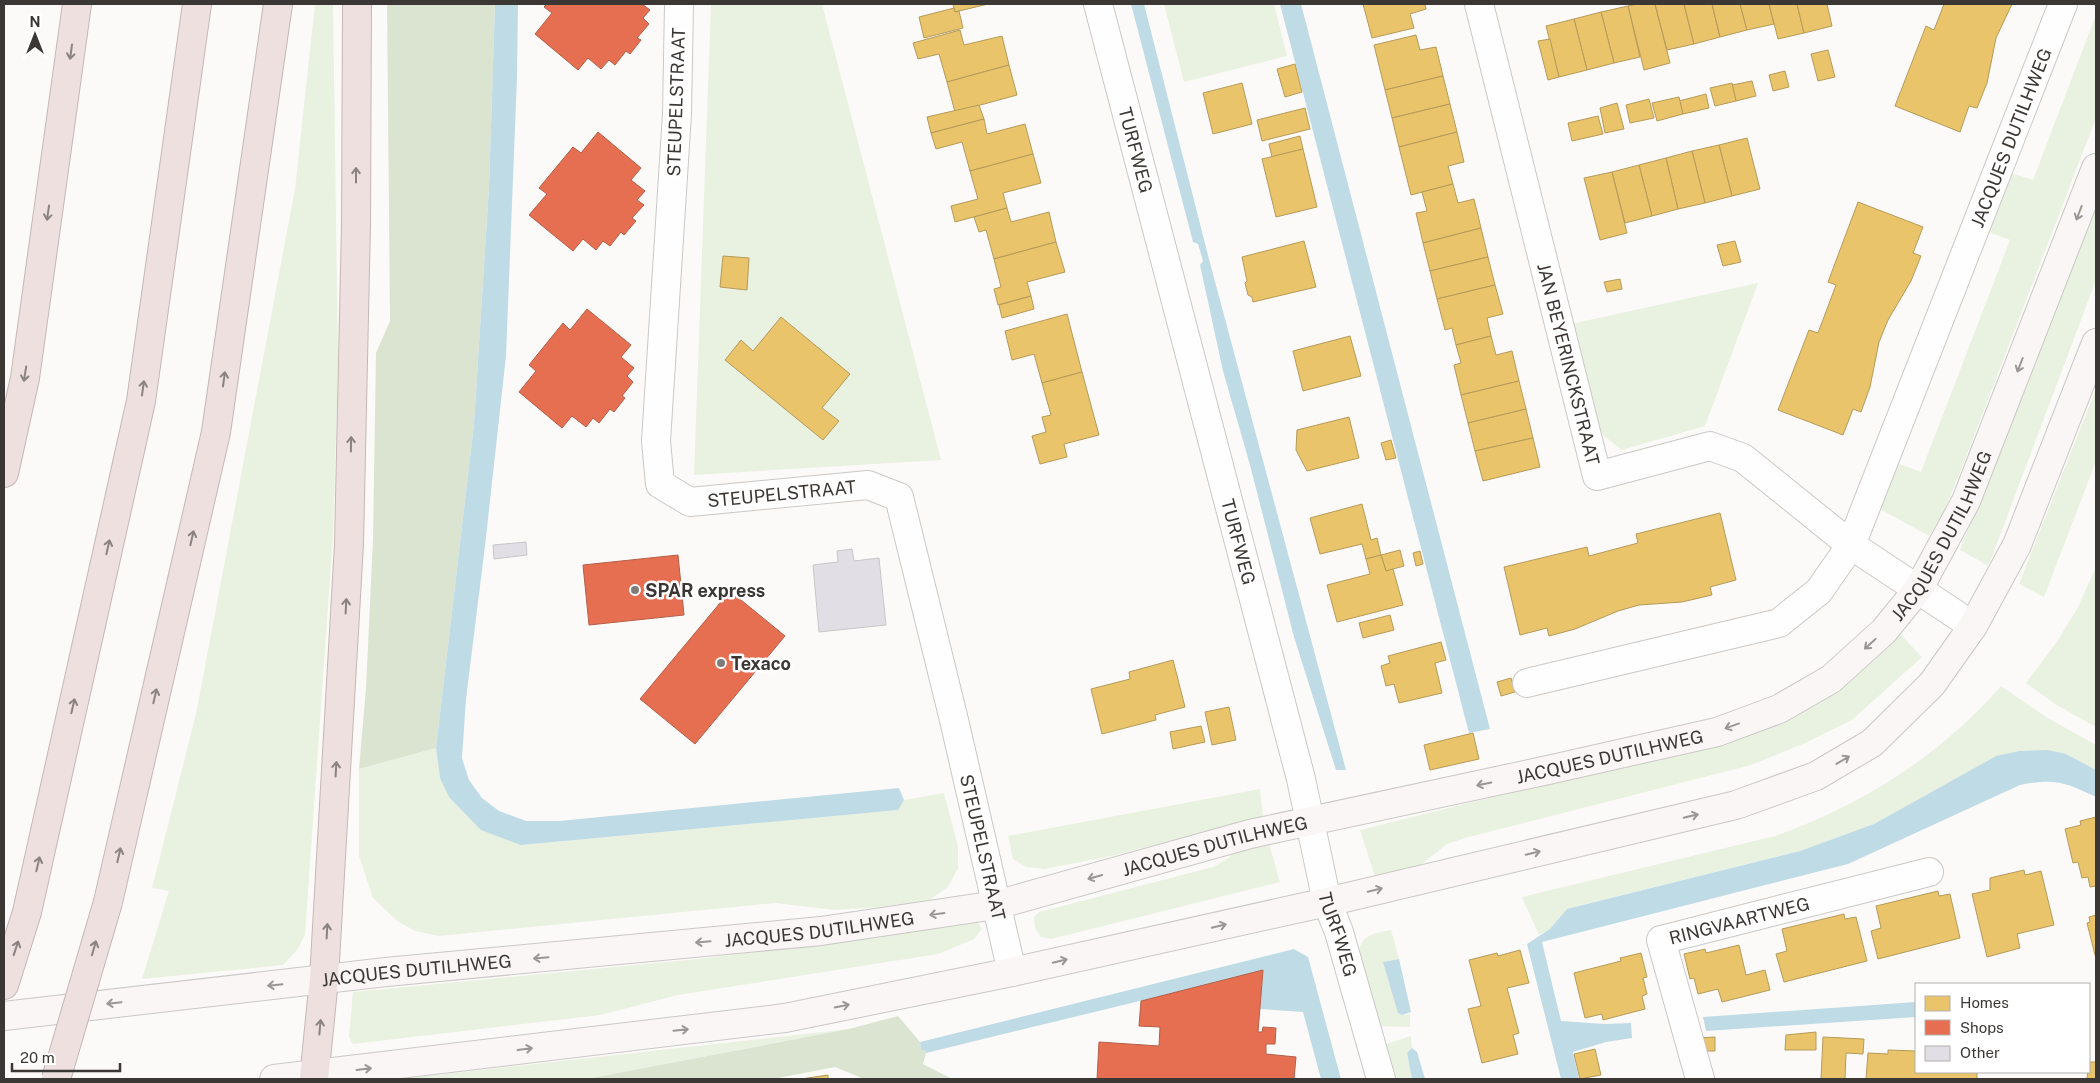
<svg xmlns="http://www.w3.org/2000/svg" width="2100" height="1083" viewBox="0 0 2100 1083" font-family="'Public Sans',sans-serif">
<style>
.green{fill:#e9f1e0}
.forest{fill:#dbe4d1}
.water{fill:#bfdbe6}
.homes{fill:#e9c46a;stroke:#b59a5a}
.shops{fill:#e76f51;stroke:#b35e48}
.building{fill:#e1dee5;stroke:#c8c7c8}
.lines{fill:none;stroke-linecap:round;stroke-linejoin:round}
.minor-casing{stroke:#cac8c6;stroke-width:30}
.secondary-casing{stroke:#cac8c6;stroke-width:30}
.motorway-casing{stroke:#c5b7b5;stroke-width:30}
.minor{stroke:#fffefe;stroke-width:28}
.secondary{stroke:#f9f6f5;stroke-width:28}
.motorway{stroke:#ede0df;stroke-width:28}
.motorway-bridge-casing{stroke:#c5b7b5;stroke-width:30;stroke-linecap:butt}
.motorway-bridge{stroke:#ede0df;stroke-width:28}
.oneway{stroke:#8b8381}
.oneway2{stroke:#9a9694}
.poi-dot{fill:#7f7b79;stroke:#fff;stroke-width:2}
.labels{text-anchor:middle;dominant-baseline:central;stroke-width:5;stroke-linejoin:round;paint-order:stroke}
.street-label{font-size:18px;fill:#3b3734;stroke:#fff}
.poi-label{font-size:18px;font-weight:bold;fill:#3b3734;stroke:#fff;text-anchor:start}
</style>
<rect width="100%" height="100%" fill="#fcfaf8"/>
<g class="green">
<polygon points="315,4 333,4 338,364 333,536 305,934 298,949 283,965 142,979 169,891 152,888 196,714 295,189"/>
<polygon points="711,4 822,4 941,460 694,475"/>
<polygon points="1164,4 1274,4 1287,56 1184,82"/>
<polygon points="2096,15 2096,118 1959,475 1943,513 1929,536 1880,509 1897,463 1921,472 2010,240 1986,231 2009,172 2033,180"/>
<polygon points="2096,194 2096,280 1990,562 1987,565 1960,550"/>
<polygon points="1758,283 1705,426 1622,450 1598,431 1571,324"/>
<polygon points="2096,389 2096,461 2044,597 2019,584"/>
<polygon points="2096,567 2096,727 2055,704 2026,683 2056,643 2077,609"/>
<polygon points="1899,633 1922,657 1852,720 1805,743 1751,765 1465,838 1447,844 1422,864 1375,877 1360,830 1657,756 1812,702 1848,682"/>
<path d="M2001,686L2046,717L2096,745V770L2066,754L1996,756L1874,824L1800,851L1567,909L1550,929L1539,935L1522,897L1775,836C1861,806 1941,755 2001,686Z"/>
<polygon points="436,748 440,778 521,845 897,810 904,800 944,793 958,847 958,868 948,887 929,900 879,907 835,910 775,903 439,936 415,931 397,921 373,898 359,856 359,769"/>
<polygon points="1260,789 1263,817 1111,856 1045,869 1026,867 1013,859 1008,836"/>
<polygon points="1267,837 1280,882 1051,939 1041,937 1035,928 1034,917 1039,912 1213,867 1230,857 1235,848"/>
<polygon points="978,923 982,929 974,939 938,954 678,995 600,1015 353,1044 349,1037 353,992 698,959"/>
<path d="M1391,930L1399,959L1383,962L1402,1015L1410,1014V1027L1378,1026L1359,952C1361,934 1376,933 1391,930Z"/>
<polygon points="849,1029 586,1079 399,1079"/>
<polygon points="1411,1036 1412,1048 1407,1053 1412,1079 1393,1079 1383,1045"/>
</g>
<g class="forest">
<polygon points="387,4 495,4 489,187 474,424 436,748 359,769 366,688 373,539 376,353 390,321"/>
<polygon points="898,1016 920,1042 921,1050 925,1050 926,1053 923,1064 952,1079 864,1079 835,1067 773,1079 586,1079 849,1029"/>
</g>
<g class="water">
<polygon points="495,4 518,4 517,77 506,356 485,546 466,699 462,758 469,780 482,798 499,811 526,821 559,821 899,788 904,800 898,810 521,845 481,830 449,797 440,778 436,748 474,424 489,187"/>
<polygon points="1131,4 1144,4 1210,263 1346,770 1336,770 1294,637 1250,465 1223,371 1200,265 1203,261 1198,244 1193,242"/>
<polygon points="1280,4 1301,4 1490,729 1469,733"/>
<path d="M2048,750L2066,754L2096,770V797C2065,782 2055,778 2020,785L1848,864L1542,942L1561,1021L1604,1024L1631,1023L1632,1038L1606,1042L1573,1052L1579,1079H1561L1527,944L1550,929L1567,909L1800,851L1874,824L1996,756L2020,751Z"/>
<polygon points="1294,949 1308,957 1341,1079 1321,1079 1303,1012 1260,1009 1263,971 926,1053 925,1050 921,1050 920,1042"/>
<polygon points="1399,959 1411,1012 1402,1015 1398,1013 1383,962"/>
<polygon points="1916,1002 1916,1017 1706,1031 1703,1017"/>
<polygon points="1412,1048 1417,1052 1425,1079 1412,1079 1407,1053"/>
</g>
<g class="homes">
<polygon points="953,4 988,4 955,12"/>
<polygon points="1363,4 1425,4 1426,9 1410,14 1414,28 1372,38"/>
<polygon points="1636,4 1655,4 1670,63 1644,70 1628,6"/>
<polygon points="1655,4 1684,4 1694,44 1667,50"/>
<polygon points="1684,4 1712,4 1720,37 1694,44"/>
<polygon points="1712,4 1740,4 1747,30 1720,37"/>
<polygon points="1740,4 1769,4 1774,24 1747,30"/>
<polygon points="1769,4 1797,4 1804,33 1778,39"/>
<polygon points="1797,4 1827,4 1832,26 1804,33"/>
<polygon points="1944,4 2012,4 1996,38 1987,83 1977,108 1969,106 1960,132 1895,106 1926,26 1934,30"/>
<polygon points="1628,6 1640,57 1614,63 1601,12"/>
<polygon points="954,8 955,12 959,11 963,28 924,38 919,17"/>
<polygon points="1601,12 1614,63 1587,70 1574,19"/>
<polygon points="1574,19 1587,70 1559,77 1546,26"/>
<polygon points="960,30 964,45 1002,36 1009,65 947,82 939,54 918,59 913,43"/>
<polygon points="1416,35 1420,50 1436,47 1443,76 1385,90 1374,45"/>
<polygon points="1550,39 1559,77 1548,80 1538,41"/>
<polygon points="1828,50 1835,77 1818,81 1811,54"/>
<polygon points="1295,64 1302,92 1285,97 1277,69"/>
<polygon points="1009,65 1017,95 955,112 947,82"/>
<polygon points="1785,71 1789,87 1773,91 1769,75"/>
<polygon points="1443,76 1450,104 1392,118 1385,90"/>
<polygon points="1752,81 1756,96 1736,101 1732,85"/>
<polygon points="1242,83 1252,124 1213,134 1203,93"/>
<polygon points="1732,83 1736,101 1715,106 1710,88"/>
<polygon points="1706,94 1709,108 1683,114 1679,101"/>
<polygon points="1679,97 1683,114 1657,121 1652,103"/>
<polygon points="1649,99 1654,118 1630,123 1626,105"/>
<polygon points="1617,103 1624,129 1605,133 1600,108"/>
<polygon points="1450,104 1457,132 1399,147 1392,118"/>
<polygon points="979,105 984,119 931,133 927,117"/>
<polygon points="1305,108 1310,129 1262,141 1257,120"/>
<polygon points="1598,116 1603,134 1572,141 1568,123"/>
<polygon points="984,119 987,134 1025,124 1033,154 970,171 962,142 936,149 931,133"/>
<polygon points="1457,132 1464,162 1448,166 1453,184 1411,195 1399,147"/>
<polygon points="1300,136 1303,149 1272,157 1269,144"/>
<polygon points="1747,138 1760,189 1732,196 1719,145"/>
<polygon points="1719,145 1732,196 1705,203 1692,151"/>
<polygon points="1303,149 1317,207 1276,217 1262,159"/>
<polygon points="1692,151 1705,203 1678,209 1666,158"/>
<polygon points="1033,154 1041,183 1003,193 1007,208 955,222 951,206 978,199 970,171"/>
<polygon points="1666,158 1678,209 1652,216 1639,165"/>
<polygon points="1639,165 1652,216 1625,223 1612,172"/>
<polygon points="1612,172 1627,233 1600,240 1584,178"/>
<polygon points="1453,184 1458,203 1474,199 1481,228 1423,243 1416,213 1427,211 1422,192"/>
<polygon points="1858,202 1923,227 1913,253 1921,256 1911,281 1888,320 1879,342 1870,387 1861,412 1853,409 1843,435 1778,410 1809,330 1818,333 1836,285 1828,282"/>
<polygon points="1007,208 1011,222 1049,212 1056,242 994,259 986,230 979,232 974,217"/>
<polygon points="1481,228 1488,257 1430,271 1423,243"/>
<polygon points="1304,241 1316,287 1253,302 1252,297 1248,295 1245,283 1247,281 1242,257"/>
<polygon points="1735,241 1741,262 1723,266 1717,245"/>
<polygon points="1056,242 1065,272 1027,282 1031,296 998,305 994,289 1001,287 994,259"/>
<polygon points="723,256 749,258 747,290 720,287"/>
<polygon points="1488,257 1495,285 1437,299 1430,271"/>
<polygon points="1620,279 1622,289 1607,292 1604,282"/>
<polygon points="1495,285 1503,314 1487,318 1491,336 1456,345 1452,328 1445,330 1437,299"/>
<polygon points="1031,296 1034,309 1002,318 999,305"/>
<polygon points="1067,314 1082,372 1042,383 1034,354 1012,360 1005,331"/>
<polygon points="781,317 850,374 822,408 839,421 823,440 725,360 741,340 753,351"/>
<polygon points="1350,336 1361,376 1303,391 1293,351"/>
<polygon points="1491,336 1496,355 1512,351 1519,381 1461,395 1454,365 1461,363 1456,345"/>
<polygon points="1082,372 1099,435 1064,444 1067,457 1040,464 1032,436 1046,432 1042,417 1051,415 1042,383"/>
<polygon points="1519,381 1526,409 1468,423 1461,395"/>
<polygon points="1526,409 1533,438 1475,451 1468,423"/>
<polygon points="1349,417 1359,458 1307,471 1296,450 1297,430"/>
<polygon points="1533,438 1540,467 1483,481 1475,451"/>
<polygon points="1391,440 1396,458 1386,460 1381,443"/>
<polygon points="1362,504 1371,540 1377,538 1381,555 1366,559 1362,544 1320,554 1310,518"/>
<polygon points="1720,513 1736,580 1710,587 1712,595 1682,602 1639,605 1618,611 1575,629 1549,636 1547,628 1520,635 1504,567 1587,547 1589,556 1638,543 1636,534"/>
<polygon points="1400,550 1404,566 1386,571 1381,555"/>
<polygon points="1420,551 1423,564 1416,566 1413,553"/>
<polygon points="1381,555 1386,571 1393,569 1403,605 1337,622 1327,585 1370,574 1366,559"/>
<polygon points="1390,615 1394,630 1363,638 1359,623"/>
<polygon points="1441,642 1446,660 1435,663 1442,693 1399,703 1394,684 1386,686 1381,666 1390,663 1388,656"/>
<polygon points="1173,660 1185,707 1155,715 1156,720 1102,734 1091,689 1130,679 1129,672"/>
<polygon points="1511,678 1515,692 1501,696 1497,682"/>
<polygon points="1229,707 1236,740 1212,745 1205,712"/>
<polygon points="1201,726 1205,742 1173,749 1170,732"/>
<polygon points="1473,733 1479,759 1430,770 1424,745"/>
<polygon points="2096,817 2096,886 2090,887 2088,877 2082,878 2078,862 2073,863 2065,829 2081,825 2080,821"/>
<polygon points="2024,870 2025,875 2041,871 2054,925 2017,934 2020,948 1987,957 1972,894 1990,890 1990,878"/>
<polygon points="1938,891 1939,896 1950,894 1960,938 1878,959 1871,931 1881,928 1876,906"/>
<polygon points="1844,914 1845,919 1856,917 1867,961 1784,982 1776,954 1787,951 1782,929"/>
<polygon points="2096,915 2096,959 2087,923 2090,922 2089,917"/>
<polygon points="1739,945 1746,975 1765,970 1770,990 1722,1002 1718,989 1698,994 1694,978 1690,979 1684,954 1705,949 1706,953"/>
<polygon points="1520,950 1529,983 1507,988 1519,1033 1513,1035 1518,1054 1482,1063 1468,1009 1481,1006 1469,960 1497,953 1498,956"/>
<polygon points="1641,953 1647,977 1643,978 1647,994 1642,996 1645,1009 1603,1020 1602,1014 1585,1018 1574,973 1621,961 1620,958"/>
<polygon points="1816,1032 1816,1050 1785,1050 1786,1035"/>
<polygon points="1715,1037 1715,1051 1701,1051 1698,1038"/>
<polygon points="1823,1037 1864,1039 1863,1054 1846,1053 1845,1079 1821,1079"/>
<polygon points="1595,1049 1601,1075 1580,1079 1574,1054"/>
<polygon points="1888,1050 1916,1051 1916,1072 1977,1072 1977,1079 1866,1079 1868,1053 1888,1054"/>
<polygon points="2089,1062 2096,1062 2096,1079 2087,1079"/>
<polygon points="828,1075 828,1079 801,1079"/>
</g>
<g class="shops">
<polygon points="547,4 642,4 650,10 643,18 649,24 637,38 641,40 630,54 626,51 615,65 609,60 601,69 588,58 578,70 535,34 552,13 544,7"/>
<polygon points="598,132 641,168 631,180 645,191 637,200 644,205 632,218 636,221 624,235 621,232 610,246 603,241 596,250 583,239 573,251 529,215 547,194 539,188 573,147 581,153"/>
<polygon points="587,309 631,345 621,357 634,368 627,376 633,382 622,396 625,398 614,412 610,409 599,423 593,418 586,427 572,416 562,428 519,392 536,371 529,365 563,323 570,330"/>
<polygon points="678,555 684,615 589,625 583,565"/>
<polygon points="730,591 785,636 695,744 640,699"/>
<polygon points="1263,970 1258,1032 1262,1032 1263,1027 1276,1028 1275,1044 1266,1044 1266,1054 1296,1057 1294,1079 1097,1079 1099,1042 1159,1046 1160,1027 1139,1026 1141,1001"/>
</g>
<g class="building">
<polygon points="526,542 527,555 494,559 493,545"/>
<polygon points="852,549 854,561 879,558 886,625 819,632 813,565 838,562 837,551"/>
</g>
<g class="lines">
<defs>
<g id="minor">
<path id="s1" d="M679,4L677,114L656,441L660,484L690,502L868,485L899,497L954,720L1012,972"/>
<path id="s2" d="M1098,4L1301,779L1327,902L1339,932L1381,1079"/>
<path id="s3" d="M1479,4L1597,476L1710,446L1743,458L1851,545L1973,626"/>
<path id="s4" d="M1527,683L1779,623L1819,591L1851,545L2063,4"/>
<path id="s5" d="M1700,1079L1661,940L1929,872"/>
</g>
<g id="secondary">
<path id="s6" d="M4,1016L386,972L821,931L996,905L1250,834L1548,770L1717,732L1779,709L1831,679L1884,631L1919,588L1966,501L2096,168"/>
<polyline points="274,1079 785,1018 1012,972 1327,902 1736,805 1816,776 1872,743 1932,684 1973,626 2017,545 2096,343"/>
</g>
<g id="motorway">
<polyline points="4,473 25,378 77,4"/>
<polyline points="108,902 216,432 278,4"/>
<polyline points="4,985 27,912 141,401 197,4"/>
<polyline points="314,1079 324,979 349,544 356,224 357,4"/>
</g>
</defs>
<use href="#minor" class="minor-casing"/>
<use href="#secondary" class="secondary-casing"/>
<use href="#motorway" class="motorway-casing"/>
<use href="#minor" class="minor"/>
<use href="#secondary" class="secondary"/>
<use href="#motorway" class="motorway"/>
<defs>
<polyline id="motorway-bridge" points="56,1079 108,902"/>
</defs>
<use href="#motorway-bridge" class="motorway-bridge-casing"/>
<use href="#motorway-bridge" class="motorway-bridge"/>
</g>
<defs><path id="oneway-shaft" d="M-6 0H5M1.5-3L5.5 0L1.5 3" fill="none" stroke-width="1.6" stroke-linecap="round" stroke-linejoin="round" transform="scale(1.25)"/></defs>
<g class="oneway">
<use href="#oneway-shaft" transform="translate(71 52) rotate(98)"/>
<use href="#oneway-shaft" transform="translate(356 175) rotate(-90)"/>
<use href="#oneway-shaft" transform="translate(48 213) rotate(98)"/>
<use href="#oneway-shaft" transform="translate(25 374) rotate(99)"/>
<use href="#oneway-shaft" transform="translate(224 379) rotate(-82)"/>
<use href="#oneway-shaft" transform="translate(143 388) rotate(-82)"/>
<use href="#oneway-shaft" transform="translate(351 444) rotate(-89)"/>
<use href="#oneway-shaft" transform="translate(192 538) rotate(-77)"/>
<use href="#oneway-shaft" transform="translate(108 547) rotate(-77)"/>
<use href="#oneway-shaft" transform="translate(346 606) rotate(-87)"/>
<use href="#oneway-shaft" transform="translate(155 696) rotate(-77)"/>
<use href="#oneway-shaft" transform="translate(73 706) rotate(-77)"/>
<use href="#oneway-shaft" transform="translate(336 769) rotate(-87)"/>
<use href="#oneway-shaft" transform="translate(119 855) rotate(-77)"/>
<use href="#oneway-shaft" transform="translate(38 864) rotate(-77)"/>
<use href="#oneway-shaft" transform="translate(327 931) rotate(-87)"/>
<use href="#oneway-shaft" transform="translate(16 948) rotate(-72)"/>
<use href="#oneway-shaft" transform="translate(94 948) rotate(-74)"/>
<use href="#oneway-shaft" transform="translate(320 1027) rotate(-85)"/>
</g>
<g class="oneway2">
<use href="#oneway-shaft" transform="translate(2079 213) rotate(111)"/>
<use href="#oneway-shaft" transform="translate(2020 365) rotate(111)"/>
<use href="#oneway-shaft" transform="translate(1870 644) rotate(138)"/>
<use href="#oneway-shaft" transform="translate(1732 726) rotate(160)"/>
<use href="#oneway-shaft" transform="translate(1843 760) rotate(-31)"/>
<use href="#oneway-shaft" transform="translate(1484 784) rotate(168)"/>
<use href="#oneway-shaft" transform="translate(1691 816) rotate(-13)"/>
<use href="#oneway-shaft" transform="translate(1533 853) rotate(-13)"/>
<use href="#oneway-shaft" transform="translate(1095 877) rotate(164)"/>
<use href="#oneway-shaft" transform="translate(1375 890) rotate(-13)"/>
<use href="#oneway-shaft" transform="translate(937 914) rotate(172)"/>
<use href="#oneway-shaft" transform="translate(1219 926) rotate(-13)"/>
<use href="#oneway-shaft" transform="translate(703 942) rotate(175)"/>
<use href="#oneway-shaft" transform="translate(541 958) rotate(175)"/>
<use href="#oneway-shaft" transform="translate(1060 961) rotate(-13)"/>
<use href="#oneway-shaft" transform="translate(275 985) rotate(174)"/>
<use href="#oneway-shaft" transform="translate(114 1003) rotate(174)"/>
<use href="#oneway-shaft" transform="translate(842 1006) rotate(-11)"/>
<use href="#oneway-shaft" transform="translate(681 1030) rotate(-6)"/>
<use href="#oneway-shaft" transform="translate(525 1049) rotate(-7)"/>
<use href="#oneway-shaft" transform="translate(364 1069) rotate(-7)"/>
</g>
<g class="poi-dot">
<circle cx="635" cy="590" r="5"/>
<circle cx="721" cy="663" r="5"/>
</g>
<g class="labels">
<g class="street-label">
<text transform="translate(676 102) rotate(-88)">STEUPELSTRAAT</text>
<text stroke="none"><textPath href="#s4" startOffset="804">JACQUES DUTILHWEG</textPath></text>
<text stroke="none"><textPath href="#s2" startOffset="151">TURFWEG</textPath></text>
<text stroke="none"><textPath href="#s3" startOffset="371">JAN BEYERINCKSTRAAT</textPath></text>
<text stroke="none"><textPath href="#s1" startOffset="608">STEUPELSTRAAT</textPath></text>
<text stroke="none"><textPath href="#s6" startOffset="2050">JACQUES DUTILHWEG</textPath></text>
<text stroke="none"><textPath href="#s2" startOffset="556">TURFWEG</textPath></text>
<text stroke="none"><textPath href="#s6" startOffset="1630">JACQUES DUTILHWEG</textPath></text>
<text stroke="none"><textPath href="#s6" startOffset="1225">JACQUES DUTILHWEG</textPath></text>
<text stroke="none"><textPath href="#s1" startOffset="1088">STEUPELSTRAAT</textPath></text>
<text stroke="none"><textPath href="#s5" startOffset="225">RINGVAARTWEG</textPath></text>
<text stroke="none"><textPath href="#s6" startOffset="820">JACQUES DUTILHWEG</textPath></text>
<text stroke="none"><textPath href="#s2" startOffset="961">TURFWEG</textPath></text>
<text stroke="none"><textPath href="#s6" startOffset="415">JACQUES DUTILHWEG</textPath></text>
</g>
<g class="poi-label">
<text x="645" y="590">SPAR express</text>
<text x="731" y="663">Texaco</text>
</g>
</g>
<rect width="2100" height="1083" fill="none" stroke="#3b3734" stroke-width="10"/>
<rect x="1915" y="983" width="175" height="90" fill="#ffffff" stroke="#b1afae"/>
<rect x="1925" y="996" width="25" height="15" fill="#e9c46a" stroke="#b1afae"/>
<text x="1960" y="1008" font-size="15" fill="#3b3734">Homes</text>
<rect x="1925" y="1020" width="25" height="15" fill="#e76f51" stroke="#b1afae"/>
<text x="1960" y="1033" font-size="15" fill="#3b3734">Shops</text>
<rect x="1925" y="1046" width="25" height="15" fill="#e1dee5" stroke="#b1afae"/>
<text x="1960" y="1058" font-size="15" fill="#3b3734">Other</text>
<g transform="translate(35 35)" stroke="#ffffff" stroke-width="4" paint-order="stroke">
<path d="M0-4L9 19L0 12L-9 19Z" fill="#3b3734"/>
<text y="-8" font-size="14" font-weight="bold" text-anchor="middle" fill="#3b3734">N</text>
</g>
<path d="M12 1063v8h108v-8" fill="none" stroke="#3b3734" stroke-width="2.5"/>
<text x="20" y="1063" font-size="15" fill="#3b3734" stroke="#ffffff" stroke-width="4" paint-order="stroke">20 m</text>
</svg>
